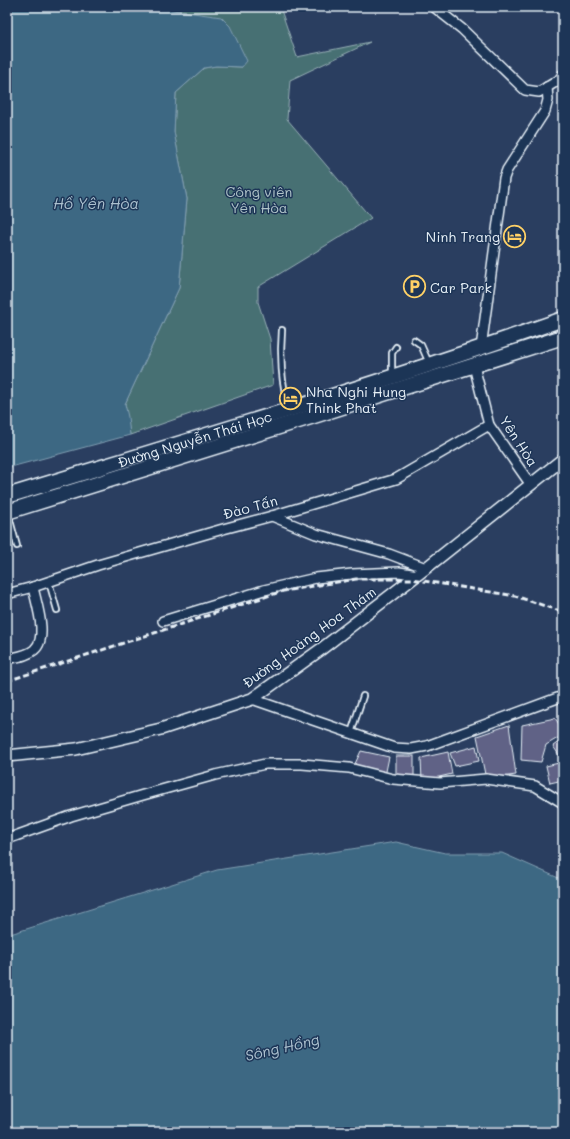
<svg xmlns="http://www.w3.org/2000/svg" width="570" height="1139" viewBox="0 0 570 1139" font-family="Mali,sans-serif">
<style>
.green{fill:#476f73;stroke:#98b0b6}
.water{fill:#3d6883;stroke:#819fb2}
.building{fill:#606286;stroke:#e8f1f8}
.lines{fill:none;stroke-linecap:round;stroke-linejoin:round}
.service-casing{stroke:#e8f1f8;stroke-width:8}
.minor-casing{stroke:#e8f1f8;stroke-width:12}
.tertiary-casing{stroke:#e8f1f8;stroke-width:14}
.primary-casing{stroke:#e8f1f8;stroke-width:17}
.service{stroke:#1d3557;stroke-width:4.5}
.minor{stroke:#1d3557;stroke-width:9}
.tertiary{stroke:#1d3557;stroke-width:11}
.primary{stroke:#1d3557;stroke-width:14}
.rail{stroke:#e8f1f8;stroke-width:3;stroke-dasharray:6 3;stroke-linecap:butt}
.labels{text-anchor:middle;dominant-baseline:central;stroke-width:3;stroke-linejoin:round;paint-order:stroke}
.park-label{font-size:14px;fill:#b0c4c9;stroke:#1d3557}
.poi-label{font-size:14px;fill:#e8f1f8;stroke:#1d3557;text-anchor:start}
.street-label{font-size:14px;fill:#e8f1f8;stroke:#1d3557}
.water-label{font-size:15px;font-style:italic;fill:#acc1cf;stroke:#1d3557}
</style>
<rect width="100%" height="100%" fill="#2a3e60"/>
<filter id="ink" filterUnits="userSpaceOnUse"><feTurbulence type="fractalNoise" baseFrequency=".025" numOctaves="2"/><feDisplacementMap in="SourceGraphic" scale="8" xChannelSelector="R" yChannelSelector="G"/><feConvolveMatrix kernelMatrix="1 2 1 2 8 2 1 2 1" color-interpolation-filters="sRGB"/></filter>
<g filter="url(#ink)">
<polygon class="green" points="159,7 280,7 297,57 370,42 290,80 287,119 371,218 258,287 258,302 270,339 273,385 130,435 125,404 179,288 187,199 174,132 176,93 204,68 216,66 242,67 159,8 186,11"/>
<g class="water">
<polygon points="7,7 159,8 221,17 230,26 247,61 242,67 216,66 204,68 176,93 174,132 187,199 179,288 125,404 128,417 130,435 7,468"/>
<polygon points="396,842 445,853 502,853 563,880 563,1132 7,1132 7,935 217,870"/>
</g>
<g class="building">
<polygon points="555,718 563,730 563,735 546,745 541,762 521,760 522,725"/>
<polygon points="509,725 516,775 486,779 477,736"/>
<polygon points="563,739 563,757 561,758 553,746"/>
<polygon points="476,746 479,761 455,766 450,753"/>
<polygon points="361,751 389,757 385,776 353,768"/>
<polygon points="448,752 452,774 422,781 421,758"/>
<rect x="396" y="756" width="18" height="20"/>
<polygon points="563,762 563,780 550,783 546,766"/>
</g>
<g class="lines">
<defs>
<g id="service">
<path d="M282,330C280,353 281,385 289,407"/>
<polyline points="414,340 421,345 429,363"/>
<polyline points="392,375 392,353 396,347"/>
<polyline points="8,513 17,546"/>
<polyline points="49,582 57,610"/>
<polyline points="351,733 363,696"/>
</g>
<g id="minor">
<polyline points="434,7 462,29 525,90 539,92 559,80 563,74"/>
<polyline points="481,348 504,178 507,170 545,111 548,100 547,87"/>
<polyline points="474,366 489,425 531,485"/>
<polyline points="272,516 316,534 389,554 426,568"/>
<polyline points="7,594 33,587 98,565 223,529 272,516 396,479 489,425"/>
<polyline points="163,621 264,590 316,578 352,574 399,572 418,575"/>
<path d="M7,659C16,657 27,656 34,650C49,638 36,603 33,587"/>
<polyline points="252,699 394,748 411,749 427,746 563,696"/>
<polyline points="7,839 71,816 143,795 215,775 265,764 302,764 349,768 393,779 440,783 486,779 535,786 563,803"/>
</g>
<polyline id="tertiary" points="7,756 76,749 161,729 252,699 320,650 426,568 563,459"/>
<g id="primary">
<path id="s1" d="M7,496C193,439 380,384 563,319"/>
<polyline points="7,512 295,422 563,337"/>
</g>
</defs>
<use href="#service" class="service-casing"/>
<use href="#minor" class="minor-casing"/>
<use href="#tertiary" class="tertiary-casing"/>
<use href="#primary" class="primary-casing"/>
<use href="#service" class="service"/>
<use href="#minor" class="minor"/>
<use href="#tertiary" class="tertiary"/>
<use href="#primary" class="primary"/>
<polyline class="rail" points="7,681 283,591 356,579 412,579 515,596 563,612"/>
</g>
</g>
<defs>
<symbol id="hotel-ring" viewBox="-11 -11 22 22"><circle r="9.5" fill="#1d3557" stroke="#ffd166" stroke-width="1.5"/><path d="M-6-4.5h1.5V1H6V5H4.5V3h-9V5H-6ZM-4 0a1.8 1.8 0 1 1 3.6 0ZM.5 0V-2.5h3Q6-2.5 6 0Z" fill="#ffd166"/></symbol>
<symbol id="parking-ring" viewBox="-11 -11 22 22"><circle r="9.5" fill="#1d3557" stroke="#ffd166" stroke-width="1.5"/><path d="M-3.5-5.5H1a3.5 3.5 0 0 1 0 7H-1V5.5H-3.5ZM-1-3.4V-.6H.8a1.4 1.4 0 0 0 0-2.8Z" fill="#ffd166"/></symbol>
</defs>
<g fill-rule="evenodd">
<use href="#hotel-ring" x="502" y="224" width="25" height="25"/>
<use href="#parking-ring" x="402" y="274" width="25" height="25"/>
<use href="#hotel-ring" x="278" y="386" width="25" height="25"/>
</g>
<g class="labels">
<g class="park-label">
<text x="259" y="191">Công viên<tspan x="259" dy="16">Yên Hòa</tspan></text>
</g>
<g class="poi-label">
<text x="500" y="236" text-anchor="end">Ninh Trang</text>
<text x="430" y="287">Car Park</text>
<text x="306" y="391">Nha Nghi Hung<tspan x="306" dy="16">Think Phat</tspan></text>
</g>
<g class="street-label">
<text stroke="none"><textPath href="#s1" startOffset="196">Đường Nguyễn Thái Học</textPath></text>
<text transform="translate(519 441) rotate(57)">Yên Hòa</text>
<text transform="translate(250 507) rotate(-15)">Đào Tấn</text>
<text transform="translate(309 637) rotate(-36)">Đường Hoàng Hoa Thám</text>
</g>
<g class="water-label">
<text x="96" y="203">Hồ Yên Hòa</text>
<text transform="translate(282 1047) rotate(-13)">Sông Hồng</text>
</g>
</g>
<rect width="570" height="1139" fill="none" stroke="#1d3557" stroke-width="24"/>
<rect x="12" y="12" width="546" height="1115" fill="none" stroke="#e8f1f8" stroke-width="1.5" filter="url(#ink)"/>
</svg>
